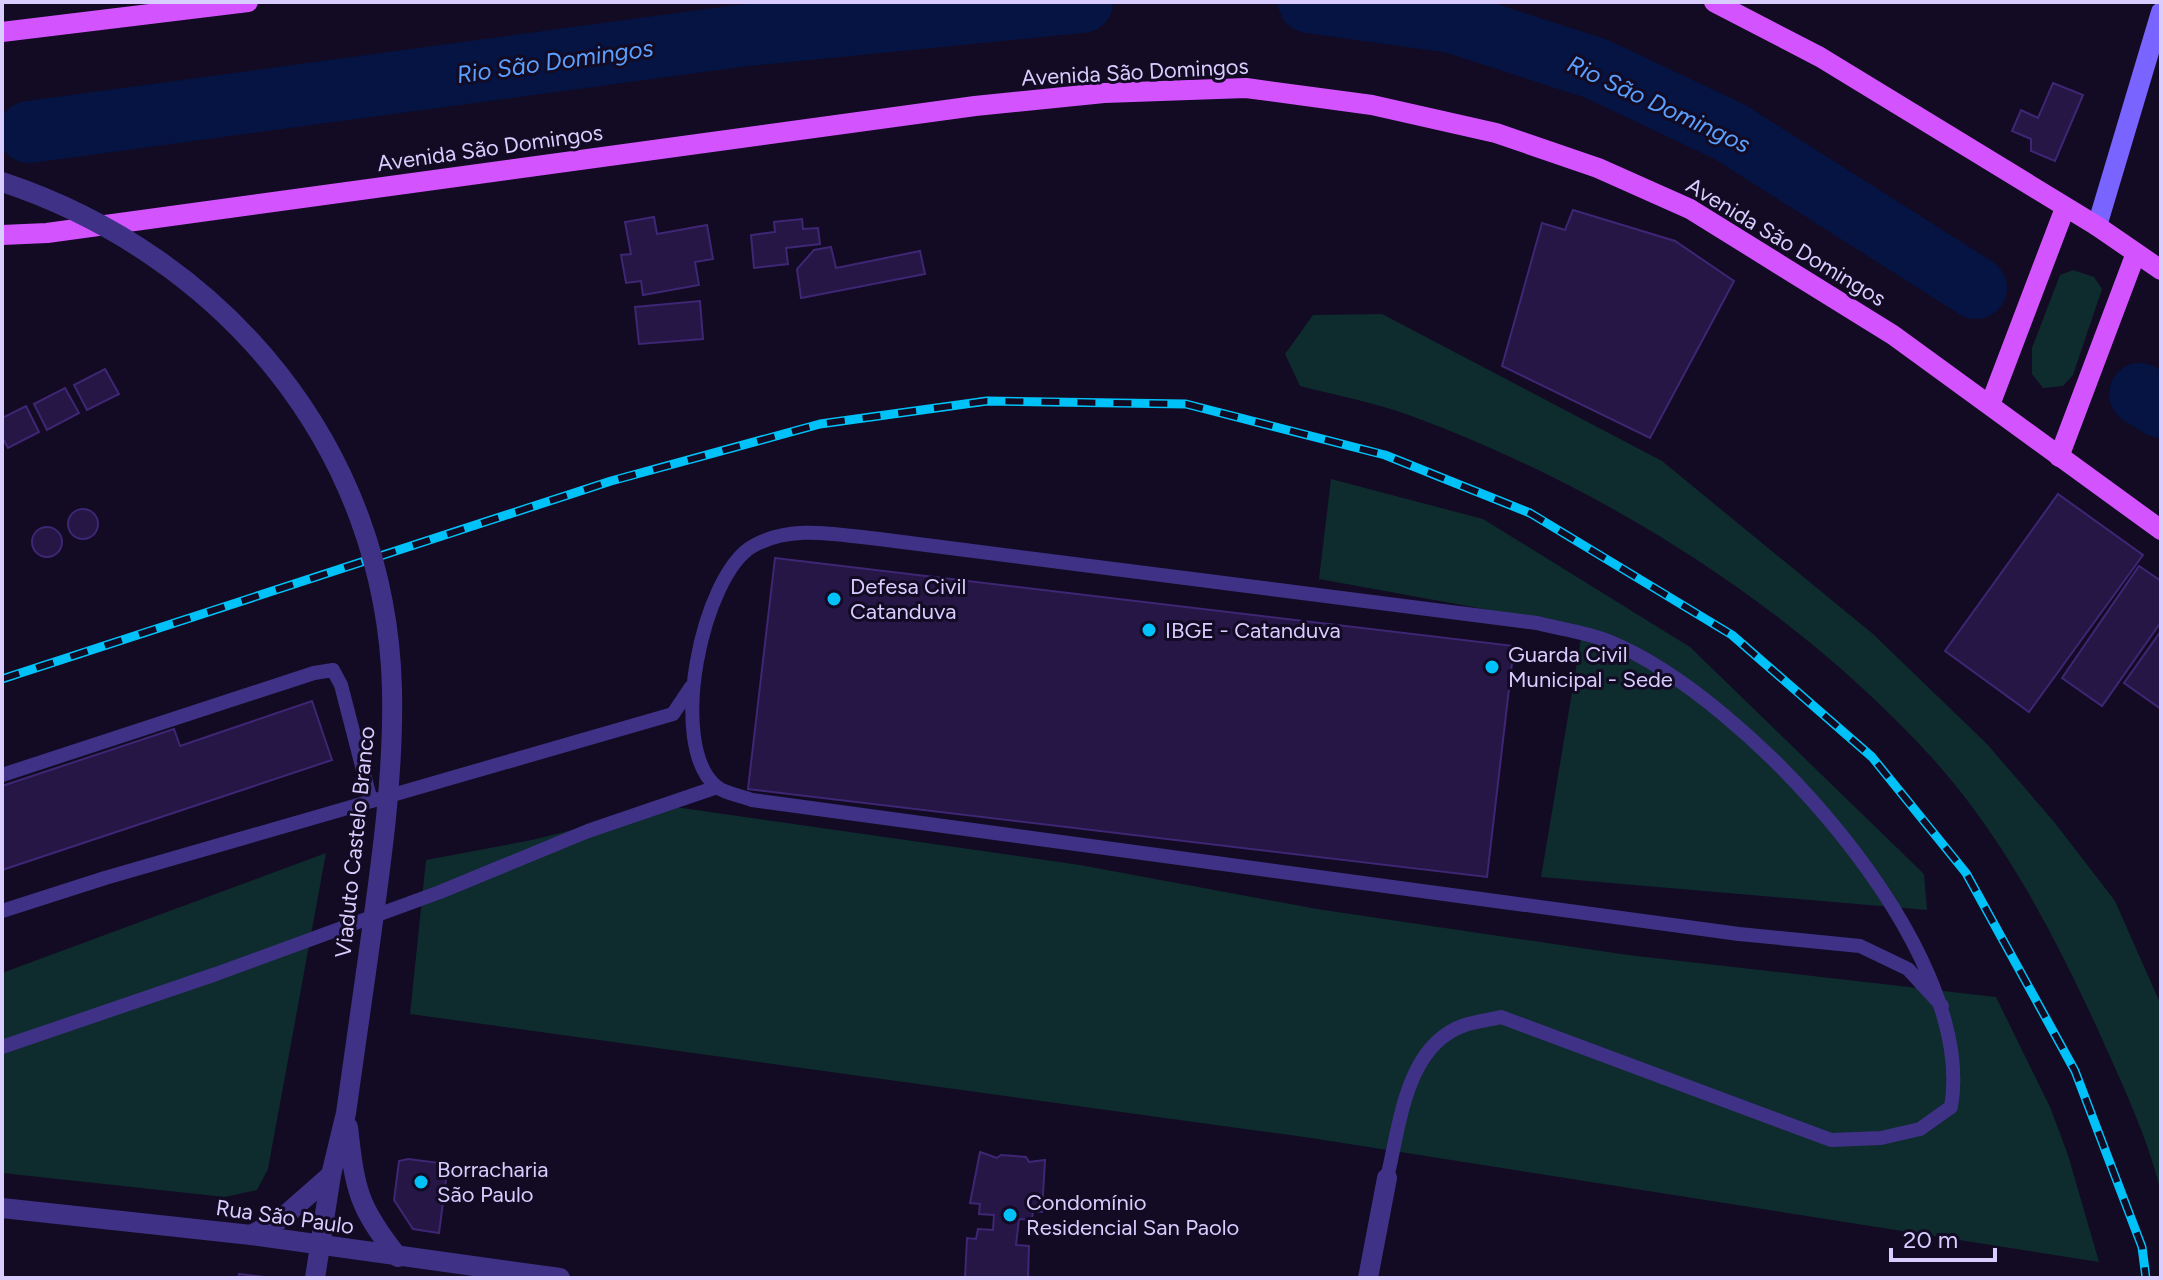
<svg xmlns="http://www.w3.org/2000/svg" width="2163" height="1280" viewBox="0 0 2163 1280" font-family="Figtree,sans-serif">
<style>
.green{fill:#0e2b2d}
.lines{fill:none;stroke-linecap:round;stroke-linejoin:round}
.river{stroke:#051442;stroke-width:62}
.building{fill:#251645;stroke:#3e2674;stroke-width:2}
.service{stroke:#3f3286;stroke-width:14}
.minor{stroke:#3f3286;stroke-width:20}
.tertiary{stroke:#3f3286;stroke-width:20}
.secondary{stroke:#7a64ff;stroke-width:20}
.primary{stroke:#d354ff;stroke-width:20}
.rail-casing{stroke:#00c2f8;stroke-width:9}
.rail{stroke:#120b23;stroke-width:6;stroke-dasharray:18;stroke-linecap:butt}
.tertiary-bridge{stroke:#3f3286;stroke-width:20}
.poi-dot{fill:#00c2f8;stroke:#120b23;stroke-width:3}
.labels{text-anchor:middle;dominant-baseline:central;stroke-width:6;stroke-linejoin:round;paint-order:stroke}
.street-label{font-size:22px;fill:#d9cdff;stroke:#120b23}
.poi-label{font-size:22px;fill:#d9cdff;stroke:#120b23;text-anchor:start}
.water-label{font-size:24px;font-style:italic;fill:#5ba0ff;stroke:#120b23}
</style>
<rect width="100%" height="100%" fill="#120b23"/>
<g class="green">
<polygon points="2073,270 2094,277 2102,289 2073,375 2063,386 2043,388 2032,374 2032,348 2060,275"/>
<path d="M1382,314L1662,461L1873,634L1987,744L2055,823L2115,901L2161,1005V1192C2147,1135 2122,1084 2098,1030C2055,936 2004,838 1934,760C1795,607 1607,489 1414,417C1378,403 1338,396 1300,386L1285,354L1313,315Z"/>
<polygon points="1331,479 1483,519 1690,647 1924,874 1927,910 1541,877 1583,627 1319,579"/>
<polygon points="668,806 1080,865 1317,909 1628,955 1996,997 2050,1107 2068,1155 2099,1262 1311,1138 410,1014 426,860 532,840"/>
<polygon points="326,853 268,1169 257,1190 225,1197 2,1173 2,973"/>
</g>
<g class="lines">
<g class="river">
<polyline points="1309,2 1452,22 1597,69 1730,132 1976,288"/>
<polyline points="29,132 738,36 1082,2"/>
<polyline points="2140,394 2161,407"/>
</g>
</g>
<g class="building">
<polygon points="2053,83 2083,95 2055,161 2031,151 2031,139 2012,131 2021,110 2038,118"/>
<polygon points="1573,210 1675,241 1734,281 1650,438 1502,366 1542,223 1565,230"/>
<polygon points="654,217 657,234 707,225 713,259 695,262 699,285 643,295 641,281 626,283 621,255 631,254 625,222"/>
<polygon points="802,219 803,229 818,228 820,244 786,248 788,264 754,268 751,235 775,232 774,222"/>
<polygon points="831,247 836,268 920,251 925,274 801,298 797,269 814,250"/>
<polygon points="700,301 703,339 639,344 635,307"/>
<polygon points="105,369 119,394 87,410 74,385"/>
<polygon points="65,388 79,413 47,430 34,404"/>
<polygon points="26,406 39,432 8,448 2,437 2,418"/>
<polygon points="2058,494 2143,555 2029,712 1945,651"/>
<circle cx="83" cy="524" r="15"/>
<circle cx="47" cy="542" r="15"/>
<polygon points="775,558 1514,646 1487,877 748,789"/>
<polygon points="2139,566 2161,581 2161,622 2102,706 2062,678"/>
<polygon points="2161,631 2161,709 2124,683"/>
<polygon points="312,701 332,760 2,870 2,786 174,729 180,746"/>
<polygon points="980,1152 997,1158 1001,1155 1026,1157 1029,1162 1045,1160 1042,1212 1033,1211 1032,1220 1019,1219 1016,1245 1029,1246 1028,1278 965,1278 967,1238 976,1239 978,1229 993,1230 994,1215 979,1214 980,1204 970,1203"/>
<polygon points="408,1159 448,1164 439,1233 413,1229 394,1200 399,1161"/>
<polygon points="239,1274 273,1278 238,1278"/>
</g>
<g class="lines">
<g class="service">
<polyline points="2,775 314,673 333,670 341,685 371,801"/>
<polyline points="2,911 105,878 673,714 691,687"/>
<polyline points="2,1047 216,974 440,892 588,831 717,787"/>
<path d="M1387,1178C1400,1126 1405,1045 1465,1025C1476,1021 1490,1020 1501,1017L1831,1140L1881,1138L1920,1129L1951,1107C1979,949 1746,696 1608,641C1586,632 1560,629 1537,623L879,539C837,535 792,524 753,546C702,575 666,747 717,787C726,794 742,796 752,800L1739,934L1860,946L1908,969L1942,1006"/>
</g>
<polyline class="minor" points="1368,1278 1387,1178"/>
<g class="tertiary">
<path d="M348,1127C355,1190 358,1207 398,1257"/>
<polyline points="2,1208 251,1235 560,1278"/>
<polyline points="251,1235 281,1219 331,1175"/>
<polyline points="315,1278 331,1175 346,1113 366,972"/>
</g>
<polyline class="secondary" points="2097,226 2161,12"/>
<g class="primary">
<polyline points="1714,2 1820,57 2097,226 2161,270"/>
<polyline points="2,32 248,2"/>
<polyline points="2,235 47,233 975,106 1104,93 1246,88 1372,105 1496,133 1598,168 1690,209 1893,335 2161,530"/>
<polyline points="1990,405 2065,208"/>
<polyline points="2059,457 2136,253"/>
</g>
<defs>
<polyline id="rail" points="2,679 611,481 820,424 987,401 1186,404 1385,455 1530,513 1732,635 1872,757 1966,873 2075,1071 2142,1247 2146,1278"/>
</defs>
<use href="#rail" class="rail-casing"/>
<use href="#rail" class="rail"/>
<path class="tertiary-bridge" d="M2,182C225,256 386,449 392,689C394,784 379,878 366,972"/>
</g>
<g class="poi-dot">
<circle cx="834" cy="599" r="8"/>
<circle cx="1149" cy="630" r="8"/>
<circle cx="1492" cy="667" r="8"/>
<circle cx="421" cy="1182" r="8"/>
<circle cx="1010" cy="1215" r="8"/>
</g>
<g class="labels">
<g class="street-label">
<text transform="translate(1135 72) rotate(-3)">Avenida São Domingos</text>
<text transform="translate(490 148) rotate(-8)">Avenida São Domingos</text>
<text transform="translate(1786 242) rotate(31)">Avenida São Domingos</text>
<text transform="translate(355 842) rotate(-84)">Viaduto Castelo Branco</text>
<text transform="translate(285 1217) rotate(8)">Rua São Paulo</text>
</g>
<g class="poi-label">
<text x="850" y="586">Defesa Civil<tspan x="850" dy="25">Catanduva</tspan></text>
<text x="1165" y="630">IBGE - Catanduva</text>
<text x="1508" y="654">Guarda Civil<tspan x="1508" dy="25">Municipal - Sede</tspan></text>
<text x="437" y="1169">Borracharia<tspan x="437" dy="25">São Paulo</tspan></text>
<text x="1026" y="1202">Condomínio<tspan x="1026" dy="25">Residencial San Paolo</tspan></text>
</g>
<g class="water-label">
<text transform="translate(555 61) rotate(-8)">Rio São Domingos</text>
<text transform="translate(1659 104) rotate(25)">Rio São Domingos</text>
</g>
</g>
<rect width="2163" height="1280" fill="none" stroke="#d9cdff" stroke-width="8"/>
<path d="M1891 1248v12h104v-12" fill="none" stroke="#d9cdff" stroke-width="4"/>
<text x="1903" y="1248" font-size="24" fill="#d9cdff" stroke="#120b23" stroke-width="6" paint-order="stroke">20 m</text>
</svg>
